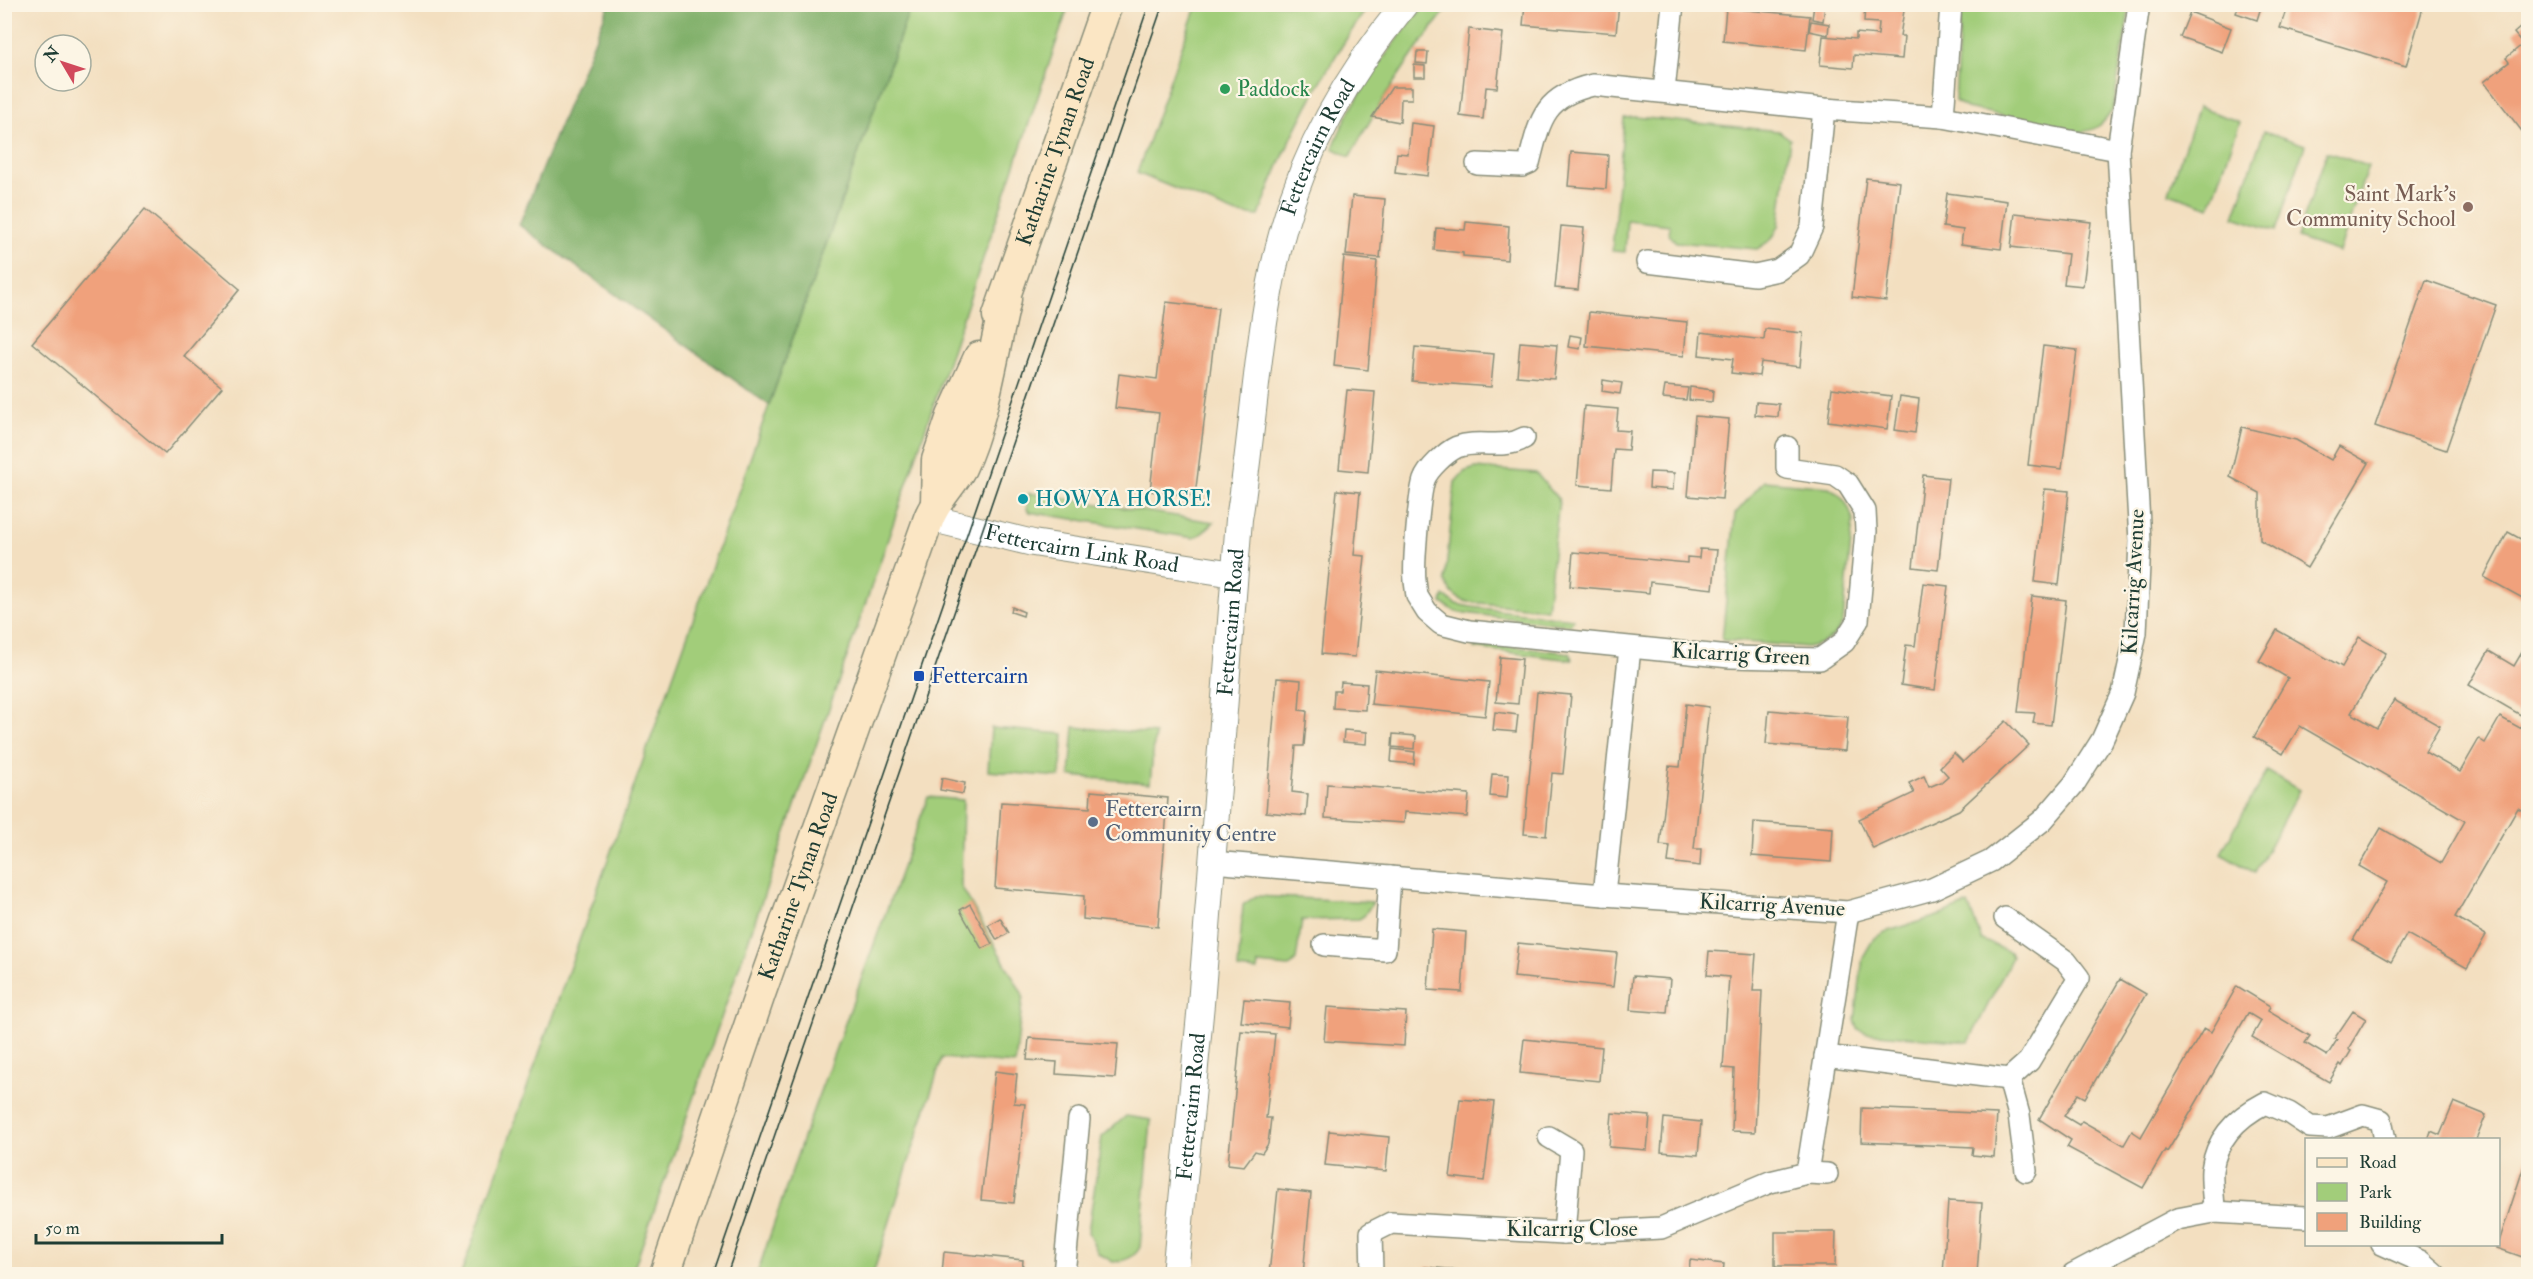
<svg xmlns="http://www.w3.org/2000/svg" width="2533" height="1279" viewBox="0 0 2533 1279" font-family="'IM FELL Double Pica',serif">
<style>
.green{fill:#a2cd7a;stroke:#608557;stroke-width:1.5}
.forest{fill:#81b06a;stroke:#50764f;stroke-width:1.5}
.building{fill:#f0a17b}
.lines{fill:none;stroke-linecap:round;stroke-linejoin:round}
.minor-casing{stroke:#898e7a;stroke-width:24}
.tertiary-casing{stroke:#898e7a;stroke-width:28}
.secondary-casing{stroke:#898e7a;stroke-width:33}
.minor{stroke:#fff;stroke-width:21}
.tertiary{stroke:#fff;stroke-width:26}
.secondary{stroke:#fbe6c4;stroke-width:30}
.tram{stroke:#1f3d34;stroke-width:1.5}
.leisure-dot{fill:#2e9e5b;stroke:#fcf5e5;stroke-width:2}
.education-dot{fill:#8d6e63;stroke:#fcf5e5;stroke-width:2}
.culture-dot{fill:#0f9aa8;stroke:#fcf5e5;stroke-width:2}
.transit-dot{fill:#1a4fb4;stroke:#fcf5e5;stroke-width:2}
.service-dot{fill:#5c6f8a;stroke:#fcf5e5;stroke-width:2}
.labels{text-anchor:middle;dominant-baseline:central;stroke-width:4.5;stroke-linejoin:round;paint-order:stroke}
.leisure-label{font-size:22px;fill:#27864d;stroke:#fcf5e5;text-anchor:start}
.street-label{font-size:22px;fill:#1f3d34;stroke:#fcf5e5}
.education-label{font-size:22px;fill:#785e54;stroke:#fcf5e5;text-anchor:end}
.culture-label{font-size:22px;fill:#0d838f;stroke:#fcf5e5;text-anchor:start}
.transit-label{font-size:22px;fill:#164399;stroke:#fcf5e5;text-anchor:start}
.service-label{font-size:22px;fill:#4e5e75;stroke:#fcf5e5;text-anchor:start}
</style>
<rect width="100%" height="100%" fill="#fcf5e5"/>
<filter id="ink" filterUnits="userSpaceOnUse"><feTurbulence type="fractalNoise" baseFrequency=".0167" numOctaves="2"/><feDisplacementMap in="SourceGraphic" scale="12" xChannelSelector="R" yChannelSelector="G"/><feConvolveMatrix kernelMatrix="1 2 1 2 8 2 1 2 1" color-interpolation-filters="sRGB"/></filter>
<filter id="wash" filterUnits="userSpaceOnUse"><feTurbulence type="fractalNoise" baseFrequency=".008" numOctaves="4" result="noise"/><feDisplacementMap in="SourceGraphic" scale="24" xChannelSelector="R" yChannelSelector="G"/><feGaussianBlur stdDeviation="1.35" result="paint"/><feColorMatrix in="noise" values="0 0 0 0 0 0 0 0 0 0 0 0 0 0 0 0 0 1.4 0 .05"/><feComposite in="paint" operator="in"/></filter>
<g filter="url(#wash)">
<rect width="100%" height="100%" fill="#f3dfc0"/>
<g class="green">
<path d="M1197,4L1369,5C1322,72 1287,138 1259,216L1237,214L1137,173Z"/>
<polygon points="911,5 1069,5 888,539 632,1274 461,1274"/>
<path d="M1425,5H1450C1412,53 1379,102 1350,157L1333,148C1350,101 1393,43 1425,5Z"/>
<path d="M1961,5H2130L2113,109C2104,124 2096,131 2078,132L1967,108L1955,101Z"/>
<polygon points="2198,107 2240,122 2210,207 2169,193"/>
<polygon points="1635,117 1779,131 1790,139 1779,226 1772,239 1757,249 1676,242 1669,235 1670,225 1627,220 1625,252 1612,251 1624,118"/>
<polygon points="2264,131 2305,145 2276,231 2234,217"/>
<polygon points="2327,152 2368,166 2339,252 2297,238"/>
<path d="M1475,468L1536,473L1559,500L1547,609L1468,602C1456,599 1450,592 1445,581L1455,482L1464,472Z"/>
<path d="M1764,481L1829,487C1843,496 1849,505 1853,520L1843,622C1836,638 1824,644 1807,647L1722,640L1735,514Z"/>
<polygon points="1029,493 1214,522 1201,534 1194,538 1029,512 1027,509"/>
<polygon points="1444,596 1456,604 1471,607 1574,619 1570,625 1456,612 1442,603"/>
<polygon points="1478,643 1570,653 1572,660 1474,648"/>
<polygon points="1074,727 1155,734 1150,783 1070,776"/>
<polygon points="991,728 1064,734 1060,777 988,771"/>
<polygon points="2267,771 2299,790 2255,873 2221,853"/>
<polygon points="928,797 963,800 961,886 1023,995 1015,1064 942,1058 873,1274 757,1274 803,1138"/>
<polygon points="1256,896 1373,902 1364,916 1359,919 1302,920 1296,960 1289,967 1258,964 1257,971 1238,969 1243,905"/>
<polygon points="1968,904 1982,940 2010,952 2012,957 1969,1042 1867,1033 1858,1029 1855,1020 1863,957 1874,938 1885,932 1941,915"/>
<path d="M1126,1116L1151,1120L1140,1247C1135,1258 1124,1261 1113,1262L1098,1253L1088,1232L1102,1137Z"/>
</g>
<polygon class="forest" points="609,5 911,5 769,405 519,225"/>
<g id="blocks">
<g class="building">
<polygon points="1525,4 1619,4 1616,33 1523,25"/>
<polygon points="1865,4 1905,4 1900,36 1904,36 1902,59 1854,55 1853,68 1820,65 1823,36 1856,39 1856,33 1878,35 1879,23 1864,22"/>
<polygon points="2239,4 2262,4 2257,20 2236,13"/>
<polygon points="2288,4 2424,4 2406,66 2280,28"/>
<polygon points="1814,5 1825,5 1823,21 1812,19"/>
<polygon points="1726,8 1810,16 1806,50 1723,41"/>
<polygon points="2190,12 2231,28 2222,52 2180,37"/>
<polygon points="1811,21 1829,24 1828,35 1809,31"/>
<polygon points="2528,21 2528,139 2484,82 2509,62 2506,58 2523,44 2514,33"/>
<polygon points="1469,29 1503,33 1497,88 1486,87 1483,119 1460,116"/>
<polygon points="1417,52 1428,52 1427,64 1416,63"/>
<polygon points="1414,65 1425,66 1425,77 1414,77"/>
<polygon points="1392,87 1412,87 1412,99 1401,99 1400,122 1372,117"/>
<polygon points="1411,123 1434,126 1428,176 1395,172 1397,153 1408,154"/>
<polygon points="1571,152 1608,155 1606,189 1568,186"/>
<polygon points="1866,178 1900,182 1886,301 1852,297"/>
<polygon points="1947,193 2007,201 2001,249 1961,244 1963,230 1943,227"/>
<polygon points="1352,196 1385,199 1380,258 1346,255"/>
<polygon points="145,209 240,289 184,356 222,387 165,454 32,343"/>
<polygon points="2015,213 2091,222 2083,286 2064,284 2068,254 2011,247"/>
<polygon points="1466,222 1509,226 1507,260 1463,256 1463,253 1434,250 1436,228 1465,230"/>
<polygon points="1561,226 1584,228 1578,290 1555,288"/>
<polygon points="1344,257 1377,261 1368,370 1334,366"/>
<polygon points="2426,280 2496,305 2446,450 2375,426"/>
<polygon points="1166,302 1218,308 1195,496 1150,491 1159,413 1115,408 1119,374 1157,379"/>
<polygon points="1589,312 1687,322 1684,356 1586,346"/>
<polygon points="1765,329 1803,333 1800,367 1761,362 1759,376 1731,373 1733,359 1699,355 1701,332 1764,340"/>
<polygon points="1570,335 1582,337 1580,349 1568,347"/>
<polygon points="1520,342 1557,345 1554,379 1517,376"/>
<polygon points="2043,346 2077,350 2062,469 2028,465"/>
<polygon points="1415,347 1494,354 1491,387 1412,381"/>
<polygon points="1603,380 1622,383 1620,394 1602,391"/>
<polygon points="1665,386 1688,388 1686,400 1663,398"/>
<polygon points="1690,387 1713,390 1712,402 1689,400"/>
<polygon points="1832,388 1891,396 1887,429 1828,421"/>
<polygon points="1347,390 1375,392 1368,472 1339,469"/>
<polygon points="1900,396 1919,399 1915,433 1895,430"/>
<polygon points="1756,402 1779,404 1778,417 1755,415"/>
<polygon points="1584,406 1618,409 1616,430 1630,431 1628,450 1614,449 1611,488 1577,485"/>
<polygon points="1695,416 1729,419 1722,499 1688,496"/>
<polygon points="2242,427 2296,440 2331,460 2339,446 2369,463 2307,568 2260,540 2260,493 2230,477"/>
<polygon points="1650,472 1674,473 1673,490 1649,488"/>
<polygon points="1923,475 1948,478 1938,570 1913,567"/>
<polygon points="2045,489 2069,491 2059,585 2035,582"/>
<polygon points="1337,490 1360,492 1354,555 1365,556 1355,657 1321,654"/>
<polygon points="2508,532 2528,543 2528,595 2526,600 2484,577"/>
<polygon points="1700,549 1717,550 1713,589 1650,582 1649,593 1570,586 1573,552 1687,563 1687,557 1699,558"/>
<polygon points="1923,583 1948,586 1935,690 1901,685 1906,645 1915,646"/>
<polygon points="2032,596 2066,600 2051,725 2033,723 2035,713 2018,712"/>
<polygon points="1012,607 1024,612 1023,616 1011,612"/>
<polygon points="2277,630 2342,667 2359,637 2386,653 2351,713 2377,728 2394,700 2440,726 2425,752 2460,772 2479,739 2485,743 2500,717 2520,728 2526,718 2469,685 2489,651 2514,666 2528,642 2528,814 2518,808 2455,917 2486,935 2467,968 2407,934 2391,962 2353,940 2387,882 2359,866 2381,828 2441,863 2465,821 2300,726 2283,754 2254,737 2288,678 2259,661"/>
<polygon points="1500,657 1522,659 1518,704 1496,702"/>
<polygon points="1375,670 1489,682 1485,716 1371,704"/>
<polygon points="1277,678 1301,680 1299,710 1307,711 1304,746 1296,746 1292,792 1308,794 1306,816 1266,812"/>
<polygon points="1341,682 1367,684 1365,710 1333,708 1334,691 1340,691"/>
<polygon points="1537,692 1571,695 1563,774 1552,773 1546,836 1524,834"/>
<polygon points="1686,704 1709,707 1694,849 1701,849 1700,866 1668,862 1670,846 1660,845 1669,766 1680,767"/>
<polygon points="1769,710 1848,717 1845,751 1766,744"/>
<polygon points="1495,712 1518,715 1516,732 1493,730"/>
<polygon points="2006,721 2029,745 1959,810 1873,849 1859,819 1914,793 1909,783 1924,776 1929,787 1941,782 1948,776 1940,767 1954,753 1963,762"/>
<polygon points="1344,730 1367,732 1366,744 1343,742"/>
<polygon points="1393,734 1416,736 1415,749 1392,747"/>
<polygon points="1392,749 1415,752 1414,764 1391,762"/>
<polygon points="1492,774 1509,775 1507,798 1490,796"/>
<polygon points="942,778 965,783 963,794 940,790"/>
<polygon points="1327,784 1469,794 1467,817 1405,812 1404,823 1325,818"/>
<polygon points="1091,791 1168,798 1158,927 1083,919 1084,896 995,888 1001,802 1090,808"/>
<polygon points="1754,822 1833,828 1831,862 1752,856"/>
<polygon points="970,904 992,944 982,949 960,910"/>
<polygon points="1000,918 1009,933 997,940 988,925"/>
<polygon points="1432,929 1466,932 1462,992 1428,990"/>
<polygon points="1518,943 1617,953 1613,987 1514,977"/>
<polygon points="1709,951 1756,954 1753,991 1762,991 1755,1132 1732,1131 1734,1069 1723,1068 1729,977 1707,975"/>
<polygon points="1633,976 1670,979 1667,1013 1630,1010"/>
<polygon points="2120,979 2146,994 2085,1098 2078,1094 2064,1116 2079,1125 2082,1121 2124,1145 2132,1131 2141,1137 2204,1028 2211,1032 2237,986 2270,1006 2268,1011 2310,1036 2305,1043 2327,1056 2337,1040 2334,1039 2353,1011 2366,1019 2348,1049 2351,1051 2342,1066 2340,1064 2329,1082 2252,1037 2261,1021 2248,1013 2181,1129 2167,1152 2165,1150 2143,1188 2067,1147 2071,1140 2039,1119"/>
<polygon points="1244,999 1290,1003 1288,1027 1241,1022"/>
<polygon points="1327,1007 1406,1012 1404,1046 1324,1041"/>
<polygon points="1241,1031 1275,1034 1266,1118 1271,1118 1268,1144 1262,1153 1255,1151 1244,1166 1228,1164"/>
<polygon points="1029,1038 1118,1044 1115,1078 1056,1074 1057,1062 1027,1060"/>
<polygon points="1524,1039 1602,1047 1599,1081 1520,1073"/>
<polygon points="995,1071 1017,1074 1014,1103 1025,1104 1014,1203 981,1200"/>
<polygon points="1460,1099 1494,1102 1484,1181 1450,1177"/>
<polygon points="2454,1102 2486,1115 2476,1140 2428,1140 2431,1131 2440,1135"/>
<polygon points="1862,1108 1997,1114 1994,1157 1972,1155 1973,1147 1861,1142"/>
<polygon points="1612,1113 1650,1116 1647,1150 1609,1147"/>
<polygon points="1664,1118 1701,1122 1698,1155 1661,1152"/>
<polygon points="1329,1131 1389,1137 1386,1171 1325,1165"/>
<polygon points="2528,1154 2528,1259 2497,1248"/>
<polygon points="1278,1189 1311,1193 1303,1274 1269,1274"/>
<polygon points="1948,1201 1982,1203 1977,1274 1943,1274"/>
<polygon points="1775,1232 1836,1232 1835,1266 1775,1266"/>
<polygon points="944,1252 1023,1260 1022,1274 942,1274"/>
<polygon points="1690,1260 1724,1264 1723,1274 1689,1274"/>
<polygon points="1425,1267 1459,1270 1458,1274 1424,1274"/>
</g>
</g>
</g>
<g filter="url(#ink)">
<use href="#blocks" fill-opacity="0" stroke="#898e7a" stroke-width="1.5"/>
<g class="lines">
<defs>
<g id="minor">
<polyline points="1664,91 1673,4"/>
<polyline points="1943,117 1951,4"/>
<path d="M1477,164L1522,166L1529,163C1540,119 1544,96 1593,85L1824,109L1943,117L2118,150"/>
<polyline points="1647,262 1755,275 1778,270 1799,255 1812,227 1824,109"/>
<path d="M1524,438C1504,450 1479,439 1457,447C1446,452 1428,469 1424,480C1419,496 1413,564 1415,581L1417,596L1427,612L1441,624L1469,631L1730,657L1820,659L1844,642L1858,620L1866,531L1865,511L1848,484L1835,475L1787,468V447"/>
<polyline points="1212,862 1604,895 1848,912 1932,889 1991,861 2043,820 2074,784 2102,740 2123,693 2136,633 2140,541 2118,150 2139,4"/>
<polyline points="1604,895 1630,648"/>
<polyline points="1324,945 1385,950 1390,877"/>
<polyline points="1825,1056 2009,1079 2029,1061 2079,978 2066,961 2005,918"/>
<polyline points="2009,1079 2019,1115 2026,1171"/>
<polyline points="1549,1137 1571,1150 1564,1233"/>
<polyline points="1807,1173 1848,912"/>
<path d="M2214,1212C2214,1198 2211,1183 2212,1170C2216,1138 2238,1117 2265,1103L2289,1113L2310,1127L2328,1128L2363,1115L2381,1120L2385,1140"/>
<polyline points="2382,1244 2420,1261 2435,1274"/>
<polyline points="1064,1274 1079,1119"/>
<polyline points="1372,1274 1371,1233 1391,1223 1564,1233 1661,1228 1770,1182 1807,1173 1827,1174"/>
<polyline points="2073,1274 2177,1219 2214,1212 2306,1217"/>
</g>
<g id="tertiary">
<path id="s1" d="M929,518L1033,543L1234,574"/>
<path id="s2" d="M1175,1274L1201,1004L1239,519C1255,422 1257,322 1284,227C1306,146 1352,69 1405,4"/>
</g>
<g id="secondary">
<path id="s3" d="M998,316L1107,4"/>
<polyline points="936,502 937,460 952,416 979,357"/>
<path id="s4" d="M665,1274L760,994L929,518C937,498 951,486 961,468C984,420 993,352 1006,299"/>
</g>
</defs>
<use href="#minor" class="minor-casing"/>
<use href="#tertiary" class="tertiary-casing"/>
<use href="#secondary" class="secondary-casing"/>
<use href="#minor" class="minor"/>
<use href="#tertiary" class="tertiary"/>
<use href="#secondary" class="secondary"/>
<g class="tram">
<polyline points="713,1274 1149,4"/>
<polyline points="727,1274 1163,4"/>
</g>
</g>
</g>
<circle class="leisure-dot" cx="1225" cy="89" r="6"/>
<circle class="education-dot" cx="2468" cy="207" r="6"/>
<circle class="culture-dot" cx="1023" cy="499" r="6"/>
<rect class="transit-dot" x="913" y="670" width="12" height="12" rx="3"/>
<circle class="service-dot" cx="1093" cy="822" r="6"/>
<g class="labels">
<g class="leisure-label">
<text x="1237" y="89">Paddock</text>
</g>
<g class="street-label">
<text stroke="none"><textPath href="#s2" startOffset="1140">Fettercairn Road</textPath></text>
<text stroke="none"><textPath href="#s3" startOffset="174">Katharine Tynan Road</textPath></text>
<text stroke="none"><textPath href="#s1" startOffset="156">Fettercairn Link Road</textPath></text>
<text transform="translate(2133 582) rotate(-87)">Kilcarrig Avenue</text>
<text stroke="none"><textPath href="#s2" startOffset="654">Fettercairn Road</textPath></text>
<text transform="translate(1741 654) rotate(3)">Kilcarrig Green</text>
<text stroke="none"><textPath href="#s4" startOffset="410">Katharine Tynan Road</textPath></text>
<text transform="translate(1772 905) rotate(3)">Kilcarrig Avenue</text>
<text stroke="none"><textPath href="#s2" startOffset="168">Fettercairn Road</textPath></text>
<text x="1572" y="1229">Kilcarrig Close</text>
</g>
<g class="education-label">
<text x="2456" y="194">Saint Mark's<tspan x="2456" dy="25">Community School</tspan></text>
</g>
<g class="culture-label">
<text x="1035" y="499">HOWYA HORSE!</text>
</g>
<g class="transit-label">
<text x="931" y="676">Fettercairn</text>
</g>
<g class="service-label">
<text x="1105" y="809">Fettercairn<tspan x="1105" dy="25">Community Centre</tspan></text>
</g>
</g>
<rect width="2533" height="1279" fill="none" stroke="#fcf5e5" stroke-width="24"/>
<rect x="2305" y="1138" width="195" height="108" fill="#fcf5e5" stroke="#a4ab9e" stroke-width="1.5"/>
<rect x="2317" y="1158" width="30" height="9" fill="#fbe6c4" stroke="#a4ab9e" stroke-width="1.5"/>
<text x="2359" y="1168" font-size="18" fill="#1f3d34">Road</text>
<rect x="2317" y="1183" width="30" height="18" fill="#a2cd7a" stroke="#a4ab9e" stroke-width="1.5"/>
<text x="2359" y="1198" font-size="18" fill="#1f3d34">Park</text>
<rect x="2317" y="1213" width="30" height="18" fill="#f0a17b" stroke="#a4ab9e" stroke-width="1.5"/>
<text x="2359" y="1228" font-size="18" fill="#1f3d34">Building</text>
<g transform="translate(63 63) rotate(309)"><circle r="28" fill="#fcf5e5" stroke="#a4ab9e" stroke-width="1.5"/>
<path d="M0-4.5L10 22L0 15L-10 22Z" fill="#d1495b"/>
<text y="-9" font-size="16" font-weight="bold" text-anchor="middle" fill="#1f3d34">N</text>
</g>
<path d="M36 1234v9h186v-9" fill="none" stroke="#1f3d34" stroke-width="3"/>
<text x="45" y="1234" font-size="18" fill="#1f3d34" stroke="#fcf5e5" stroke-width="4.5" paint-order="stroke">50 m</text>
</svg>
